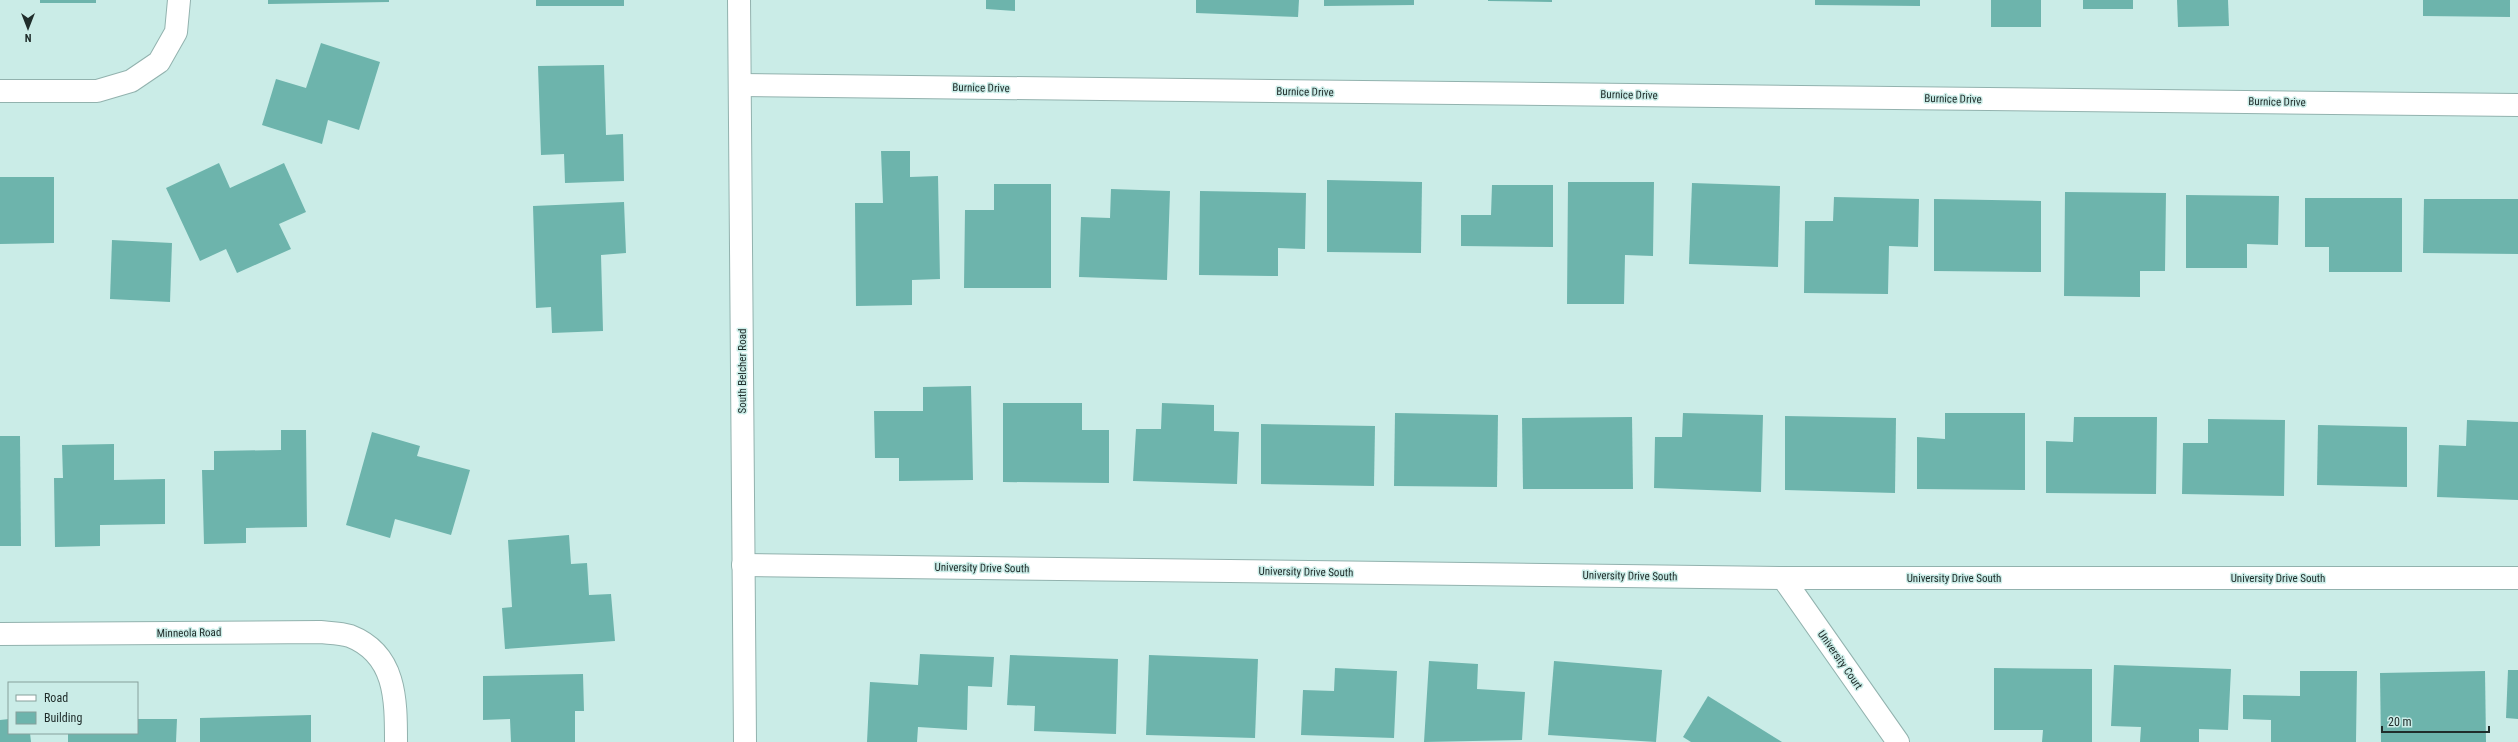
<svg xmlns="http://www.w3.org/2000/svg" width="2518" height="742" viewBox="0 0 2518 742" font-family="'Roboto Condensed',sans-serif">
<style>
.building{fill:#6db4ac}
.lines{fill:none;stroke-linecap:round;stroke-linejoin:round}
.minor-casing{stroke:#92b2ae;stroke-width:24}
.secondary-casing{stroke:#92b2ae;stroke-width:24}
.minor{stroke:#fff;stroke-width:22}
.secondary{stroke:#fff;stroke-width:22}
.labels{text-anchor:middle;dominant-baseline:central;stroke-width:3;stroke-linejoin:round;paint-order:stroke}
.street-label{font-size:11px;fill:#202d2b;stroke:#caece7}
</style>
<rect width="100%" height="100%" fill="#caece7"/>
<g class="building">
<rect x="40" y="0" width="56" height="3"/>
<polygon points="268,0 389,0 389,2 268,4"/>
<rect x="536" y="0" width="88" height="6"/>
<polygon points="986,0 1015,0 1015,11 986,9"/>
<polygon points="1196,0 1299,0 1298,17 1196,13"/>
<polygon points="1324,0 1414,0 1414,5 1324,6"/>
<polygon points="1488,0 1552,0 1552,2 1488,1"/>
<polygon points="1815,0 1920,0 1920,6 1815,5"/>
<rect x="1991" y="0" width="50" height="27"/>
<rect x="2083" y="0" width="50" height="9"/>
<polygon points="2177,0 2228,0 2229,26 2178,27"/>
<polygon points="2423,0 2510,0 2510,17 2423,16"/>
<polygon points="321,43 380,62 359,130 328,120 322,144 262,125 276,79 306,88"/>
<polygon points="604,65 606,135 623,134 624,181 565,183 564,154 541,155 538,66"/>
<polygon points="881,151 910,151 910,177 938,176 940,279 912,280 912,305 856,306 855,203 883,203"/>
<polygon points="219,163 230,188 284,163 306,212 279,224 291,249 237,273 226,249 200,261 166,188"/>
<polygon points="0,177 54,177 54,243 0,244"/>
<polygon points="1327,180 1422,182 1421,253 1327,252"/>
<polygon points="1568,182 1654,182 1653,256 1625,255 1624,304 1567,304"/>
<polygon points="1692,183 1780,186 1778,267 1689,264"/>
<polygon points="994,184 1051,184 1051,288 964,288 965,210 994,210"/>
<polygon points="1492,185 1553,185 1553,247 1461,246 1461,215 1491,215"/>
<polygon points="1111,189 1170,191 1167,280 1079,277 1081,217 1110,218"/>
<polygon points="1200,191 1306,193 1305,249 1278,248 1278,276 1199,275"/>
<polygon points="2065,192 2166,193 2165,271 2140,271 2140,297 2064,296"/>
<polygon points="2186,195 2279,196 2278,245 2247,244 2247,268 2186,268"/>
<polygon points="1834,197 1919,199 1918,247 1889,246 1888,294 1804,293 1805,221 1833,221"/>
<polygon points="2305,198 2402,198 2402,272 2329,272 2329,247 2305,247"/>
<polygon points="1934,199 2041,201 2041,272 1934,271"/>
<polygon points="2424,199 2518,199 2518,254 2423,253"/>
<polygon points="624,202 626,253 601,255 603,331 552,333 551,307 536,308 533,206"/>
<polygon points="112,240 172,243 170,302 110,299"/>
<polygon points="971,386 973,480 899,481 899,458 875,458 874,411 923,411 923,387"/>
<polygon points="1003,403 1082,403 1082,430 1109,430 1109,483 1003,482"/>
<polygon points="1162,403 1214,405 1214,431 1239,432 1237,484 1133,481 1136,429 1161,429"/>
<polygon points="1395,413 1498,415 1497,487 1394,486"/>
<polygon points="1683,413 1763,415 1761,492 1654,488 1655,437 1682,437"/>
<polygon points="1945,413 2025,413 2025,490 1917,489 1917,437 1945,439"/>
<polygon points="1785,416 1896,418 1895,493 1785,490"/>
<polygon points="1632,417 1633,489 1523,489 1522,418"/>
<polygon points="2074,417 2157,417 2156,494 2046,493 2046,441 2073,442"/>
<polygon points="2208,419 2285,420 2284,496 2182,494 2183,443 2208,443"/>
<polygon points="2467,420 2518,422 2518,500 2437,497 2439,445 2466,446"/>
<polygon points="1261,424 1375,426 1374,486 1261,484"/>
<polygon points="2318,425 2407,427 2407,487 2317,485"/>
<polygon points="281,430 306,430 307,527 246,528 246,543 204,544 202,470 214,470 214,451 281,450"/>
<polygon points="372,432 420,446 417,456 470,470 451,535 395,519 390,538 346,525"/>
<polygon points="0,436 20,436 21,546 0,546"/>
<polygon points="114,444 114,480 165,479 165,524 100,525 100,546 55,547 54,478 63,478 62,445"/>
<polygon points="569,535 571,564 587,563 589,595 611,594 615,641 505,649 502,608 512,607 508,540"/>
<polygon points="920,654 994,657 992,687 968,686 967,730 918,727 917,742 867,742 870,682 918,685"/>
<polygon points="1010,655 1118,659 1116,734 1034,731 1035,706 1007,705"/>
<polygon points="1149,655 1258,659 1255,738 1146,735"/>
<polygon points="1429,661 1478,664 1477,689 1525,692 1522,740 1424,742"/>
<polygon points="1554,661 1662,670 1656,742 1548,735"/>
<polygon points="2114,665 2231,669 2228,730 2199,729 2199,742 2140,742 2141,727 2111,726"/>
<polygon points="1335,668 1397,671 1394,738 1301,735 1303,690 1334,691"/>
<polygon points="1994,668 2092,669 2092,742 2042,742 2043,730 1994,730"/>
<polygon points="2508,670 2518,670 2518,719 2506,718"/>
<polygon points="2300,671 2357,671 2356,742 2271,742 2271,720 2243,719 2243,695 2300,696"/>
<polygon points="2485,671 2486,742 2381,742 2380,673"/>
<polygon points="583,674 584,711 575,711 575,742 511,742 510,719 483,720 483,676"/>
<polygon points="1708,696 1782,742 1691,742 1683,737"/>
<polygon points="311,715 311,742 200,742 200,718"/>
<polygon points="9,719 9,733 30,733 31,742 0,742 0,720"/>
<polygon points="137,719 177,719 176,742 68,742 68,733 137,733"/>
</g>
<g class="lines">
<defs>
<g id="minor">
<polyline points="740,85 2518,105"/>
<polyline points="0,91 97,91 131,81 159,62 176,32 179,0"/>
<polyline points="743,565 1783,578 2518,578"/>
<polyline points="1783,578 1898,742"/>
<path d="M0,634L320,632C329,633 341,633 350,636C396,654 396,699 396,742"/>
</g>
<polyline id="secondary" points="739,0 745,742"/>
</defs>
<use href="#minor" class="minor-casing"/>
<use href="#secondary" class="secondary-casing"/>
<use href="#minor" class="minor"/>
<use href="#secondary" class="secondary"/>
</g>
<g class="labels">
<g class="street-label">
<text transform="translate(981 88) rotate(1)">Burnice Drive</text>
<text transform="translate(1305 92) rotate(1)">Burnice Drive</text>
<text transform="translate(1629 95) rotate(1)">Burnice Drive</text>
<text transform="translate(1953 99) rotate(1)">Burnice Drive</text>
<text transform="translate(2277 102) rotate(1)">Burnice Drive</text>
<text transform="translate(742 371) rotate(-90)">South Belcher Road</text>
<text transform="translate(982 568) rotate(1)">University Drive South</text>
<text transform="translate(1306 572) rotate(1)">University Drive South</text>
<text transform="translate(1630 576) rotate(1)">University Drive South</text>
<text x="1954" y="578">University Drive South</text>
<text x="2278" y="578">University Drive South</text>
<text transform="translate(189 633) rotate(-1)">Minneola Road</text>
<text transform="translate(1840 660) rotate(55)">University Court</text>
</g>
</g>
<rect x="8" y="682" width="130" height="52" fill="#caece7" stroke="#86a09c"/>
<rect x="16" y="695" width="20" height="6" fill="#ffffff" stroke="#86a09c"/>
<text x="44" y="702" font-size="12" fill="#202d2b">Road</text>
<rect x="16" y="712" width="20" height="12" fill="#6db4ac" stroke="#86a09c"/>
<text x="44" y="722" font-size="12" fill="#202d2b">Building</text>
<g transform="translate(28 28) rotate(180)" stroke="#caece7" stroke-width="3" paint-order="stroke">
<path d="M0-3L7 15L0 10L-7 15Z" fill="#202d2b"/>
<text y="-6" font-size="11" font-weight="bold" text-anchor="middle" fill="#202d2b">N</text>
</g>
<path d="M2382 726v6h107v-6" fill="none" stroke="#202d2b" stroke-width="2"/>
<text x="2388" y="726" font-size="12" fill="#202d2b" stroke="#caece7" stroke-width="3" paint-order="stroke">20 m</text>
</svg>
